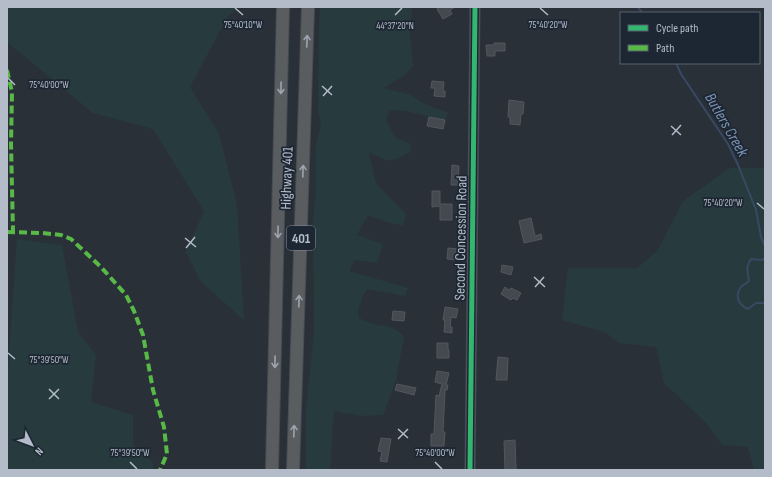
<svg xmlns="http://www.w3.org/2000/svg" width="772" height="477" viewBox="0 0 772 477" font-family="'Sofia Sans Condensed',sans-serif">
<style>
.green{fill:#273a3e}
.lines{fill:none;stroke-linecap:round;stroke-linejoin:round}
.stream{stroke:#384963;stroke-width:2}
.building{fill:#444950;stroke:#52575f}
.secondary-casing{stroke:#484c53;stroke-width:11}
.highway-casing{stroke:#474c53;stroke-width:14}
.secondary{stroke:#595d64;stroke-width:9}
.highway{stroke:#5a5d60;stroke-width:12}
.quiet{stroke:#58b947;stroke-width:4;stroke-dasharray:8 4;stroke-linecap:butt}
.cycleway-casing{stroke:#1d2633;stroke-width:8}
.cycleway{stroke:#33b770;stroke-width:5}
.oneway{stroke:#9ea4af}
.ticks{fill:none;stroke:#b4bcc9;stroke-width:1.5}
.labels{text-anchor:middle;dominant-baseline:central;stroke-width:3.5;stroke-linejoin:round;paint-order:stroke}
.shield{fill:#1d2633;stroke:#878f9c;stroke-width:1}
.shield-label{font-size:14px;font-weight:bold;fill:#b4bcc9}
.street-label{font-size:15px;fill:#b4bcc9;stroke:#1d2633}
.water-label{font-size:16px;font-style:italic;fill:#7c92b1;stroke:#1d2633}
.ticks-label{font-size:10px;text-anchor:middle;fill:#b4bcc9;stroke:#1d2633;stroke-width:3.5;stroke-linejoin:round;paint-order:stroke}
</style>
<rect width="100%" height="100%" fill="#2a3038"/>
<g class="green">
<polygon points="7,7 238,7 228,16 190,87 219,134 237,204 244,320 201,282 186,252 204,211 153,129 93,113 7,42"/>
<path d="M320,7H412L410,34L413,66L404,76L383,88L409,94L425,104L448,113L445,120L405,111L389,110L386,121L396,138L411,144L410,152L399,158L389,161L369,153L376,183L406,214L403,226L384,221L368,215L357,235L383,244L377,263L354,260L350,271L408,288L405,296L367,289C362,298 357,308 359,318C363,320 367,322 371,323C385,328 394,324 404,337L396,381L383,415L361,416L334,411L330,470H306V408L314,331L313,224L316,188V144L321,125L318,110L319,28Z"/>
<polygon points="730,168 765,168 765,470 754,470 748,447 722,445 707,424 664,383 656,347 619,343 605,332 562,320 568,268 637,268 658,250 683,201"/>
<polygon points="17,239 62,245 78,332 96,355 91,402 133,415 133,445 153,463 153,470 7,470 7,381"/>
</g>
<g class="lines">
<g class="stream">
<polyline points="638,7 642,13"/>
<polyline points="676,63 681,74 728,144 738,165 756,210 761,237 765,246"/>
<path d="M765,258L762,260L751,259C745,268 748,272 749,281C747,283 743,285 741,287C734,296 739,305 748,309L756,303H765"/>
</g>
</g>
<g class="building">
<polygon points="439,7 455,7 450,10 452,14 443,19 437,9"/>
<polygon points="494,43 505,43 505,51 495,51 495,56 487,56 486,45 494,45"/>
<polygon points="432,81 444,82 443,91 445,91 445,97 434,96 435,88 431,88"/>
<polygon points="509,100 524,102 523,114 521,114 520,125 510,124 510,117 508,117"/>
<polygon points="429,117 445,120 443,129 427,126"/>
<polygon points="452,165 459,166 458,185 451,185"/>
<polygon points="432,191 440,191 440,204 452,204 452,220 440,220 440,206 432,207"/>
<polygon points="531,218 535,236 541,234 542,239 524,243 519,221"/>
<polygon points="448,248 458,249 457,260 447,259"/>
<polygon points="502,265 513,267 511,275 501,272"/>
<polygon points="505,287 509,290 511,288 521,293 517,300 513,298 511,300 501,294"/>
<polygon points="445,307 458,309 456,318 451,317 450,327 452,327 452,333 444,332 445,320 443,320"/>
<polygon points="393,311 405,312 404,321 392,320"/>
<polygon points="437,343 448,343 448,350 449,350 449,358 437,358"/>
<polygon points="498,357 508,358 507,380 496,380"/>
<polygon points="437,371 449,373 446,385 448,385 447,390 445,390 443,432 445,432 444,446 431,446 431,434 434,434 436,395 439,396 442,384 435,382"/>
<polygon points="397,384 416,388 414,395 395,390"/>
<polygon points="381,438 391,439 387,462 380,461 382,452 378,451"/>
<polygon points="515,440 516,469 505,470 504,441"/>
</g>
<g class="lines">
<defs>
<polyline id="secondary" points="470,470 475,7"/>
<g id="highway">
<polyline points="272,470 283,7"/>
<polyline points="293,470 308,7"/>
</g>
</defs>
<use href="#secondary" class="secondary-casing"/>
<use href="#highway" class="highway-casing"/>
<use href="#secondary" class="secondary"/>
<use href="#highway" class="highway"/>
<g class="quiet">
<polyline points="7,70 12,92 11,144 13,232"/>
<polyline points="7,232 42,233 61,235 71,239 101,267 126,295 134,311 143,335 153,390 164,427 167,454 160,470"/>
</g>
<defs>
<polyline id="cycleway" points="470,470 475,7"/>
</defs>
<use href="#cycleway" class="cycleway-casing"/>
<use href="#cycleway" class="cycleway"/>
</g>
<defs><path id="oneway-shaft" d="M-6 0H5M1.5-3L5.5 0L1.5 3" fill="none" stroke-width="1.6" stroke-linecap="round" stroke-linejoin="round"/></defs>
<g class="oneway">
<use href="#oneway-shaft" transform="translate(307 41) rotate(-88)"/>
<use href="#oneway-shaft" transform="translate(281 88) rotate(91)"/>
<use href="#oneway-shaft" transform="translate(303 171) rotate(-88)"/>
<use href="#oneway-shaft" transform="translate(278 232) rotate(91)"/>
<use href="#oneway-shaft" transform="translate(299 301) rotate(-88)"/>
<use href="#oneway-shaft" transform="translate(275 362) rotate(91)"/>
<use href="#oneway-shaft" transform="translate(294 431) rotate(-88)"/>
</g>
<path class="ticks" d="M235,8L243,15M540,8L548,15M395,15L402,8M8,78L15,85M322,86L332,95M323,96L332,86M671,126L681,135M672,135L681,125M757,203L764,209M185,238L196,247M186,248L195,237M534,277L545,287M535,287L544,277M8,353L15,359M49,389L59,399M49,399L59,389M398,429L408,438M398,439L408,429M130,462L137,469M435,462L442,469"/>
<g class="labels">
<rect class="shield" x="287" y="226" width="28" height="24" rx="3"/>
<g class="shield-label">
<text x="301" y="238">401</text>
</g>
<g class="street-label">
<text transform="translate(287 178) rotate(-88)">Highway 401</text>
<text transform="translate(461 238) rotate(-89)">Second Concession Road</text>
</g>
<g class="water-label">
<text transform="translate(726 125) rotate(60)">Butlers Creek</text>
</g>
</g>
<g class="ticks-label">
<text x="243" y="28">75°40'10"W</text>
<text x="548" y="28">75°40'20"W</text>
<text x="395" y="29">44°37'20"N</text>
<text x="49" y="88">75°40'00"W</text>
<text x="723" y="206">75°40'20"W</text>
<text x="49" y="363">75°39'50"W</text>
<text x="130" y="456">75°39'50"W</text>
<text x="435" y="456">75°40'00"W</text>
</g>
<rect width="772" height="477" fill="none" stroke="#b4bcc9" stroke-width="16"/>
<rect x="620" y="12" width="140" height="52" fill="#1d2633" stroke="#59626f"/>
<rect x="628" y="25" width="20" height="6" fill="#33b770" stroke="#59626f"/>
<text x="656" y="32" font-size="12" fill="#b4bcc9">Cycle path</text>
<rect x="628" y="45" width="20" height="6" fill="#58b947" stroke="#59626f"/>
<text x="656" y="52" font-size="12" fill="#b4bcc9">Path</text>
<g transform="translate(32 445) rotate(132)" stroke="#1d2633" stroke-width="3" paint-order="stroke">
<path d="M0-3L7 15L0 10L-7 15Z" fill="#b4bcc9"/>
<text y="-6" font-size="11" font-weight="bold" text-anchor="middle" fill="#b4bcc9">N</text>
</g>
</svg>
